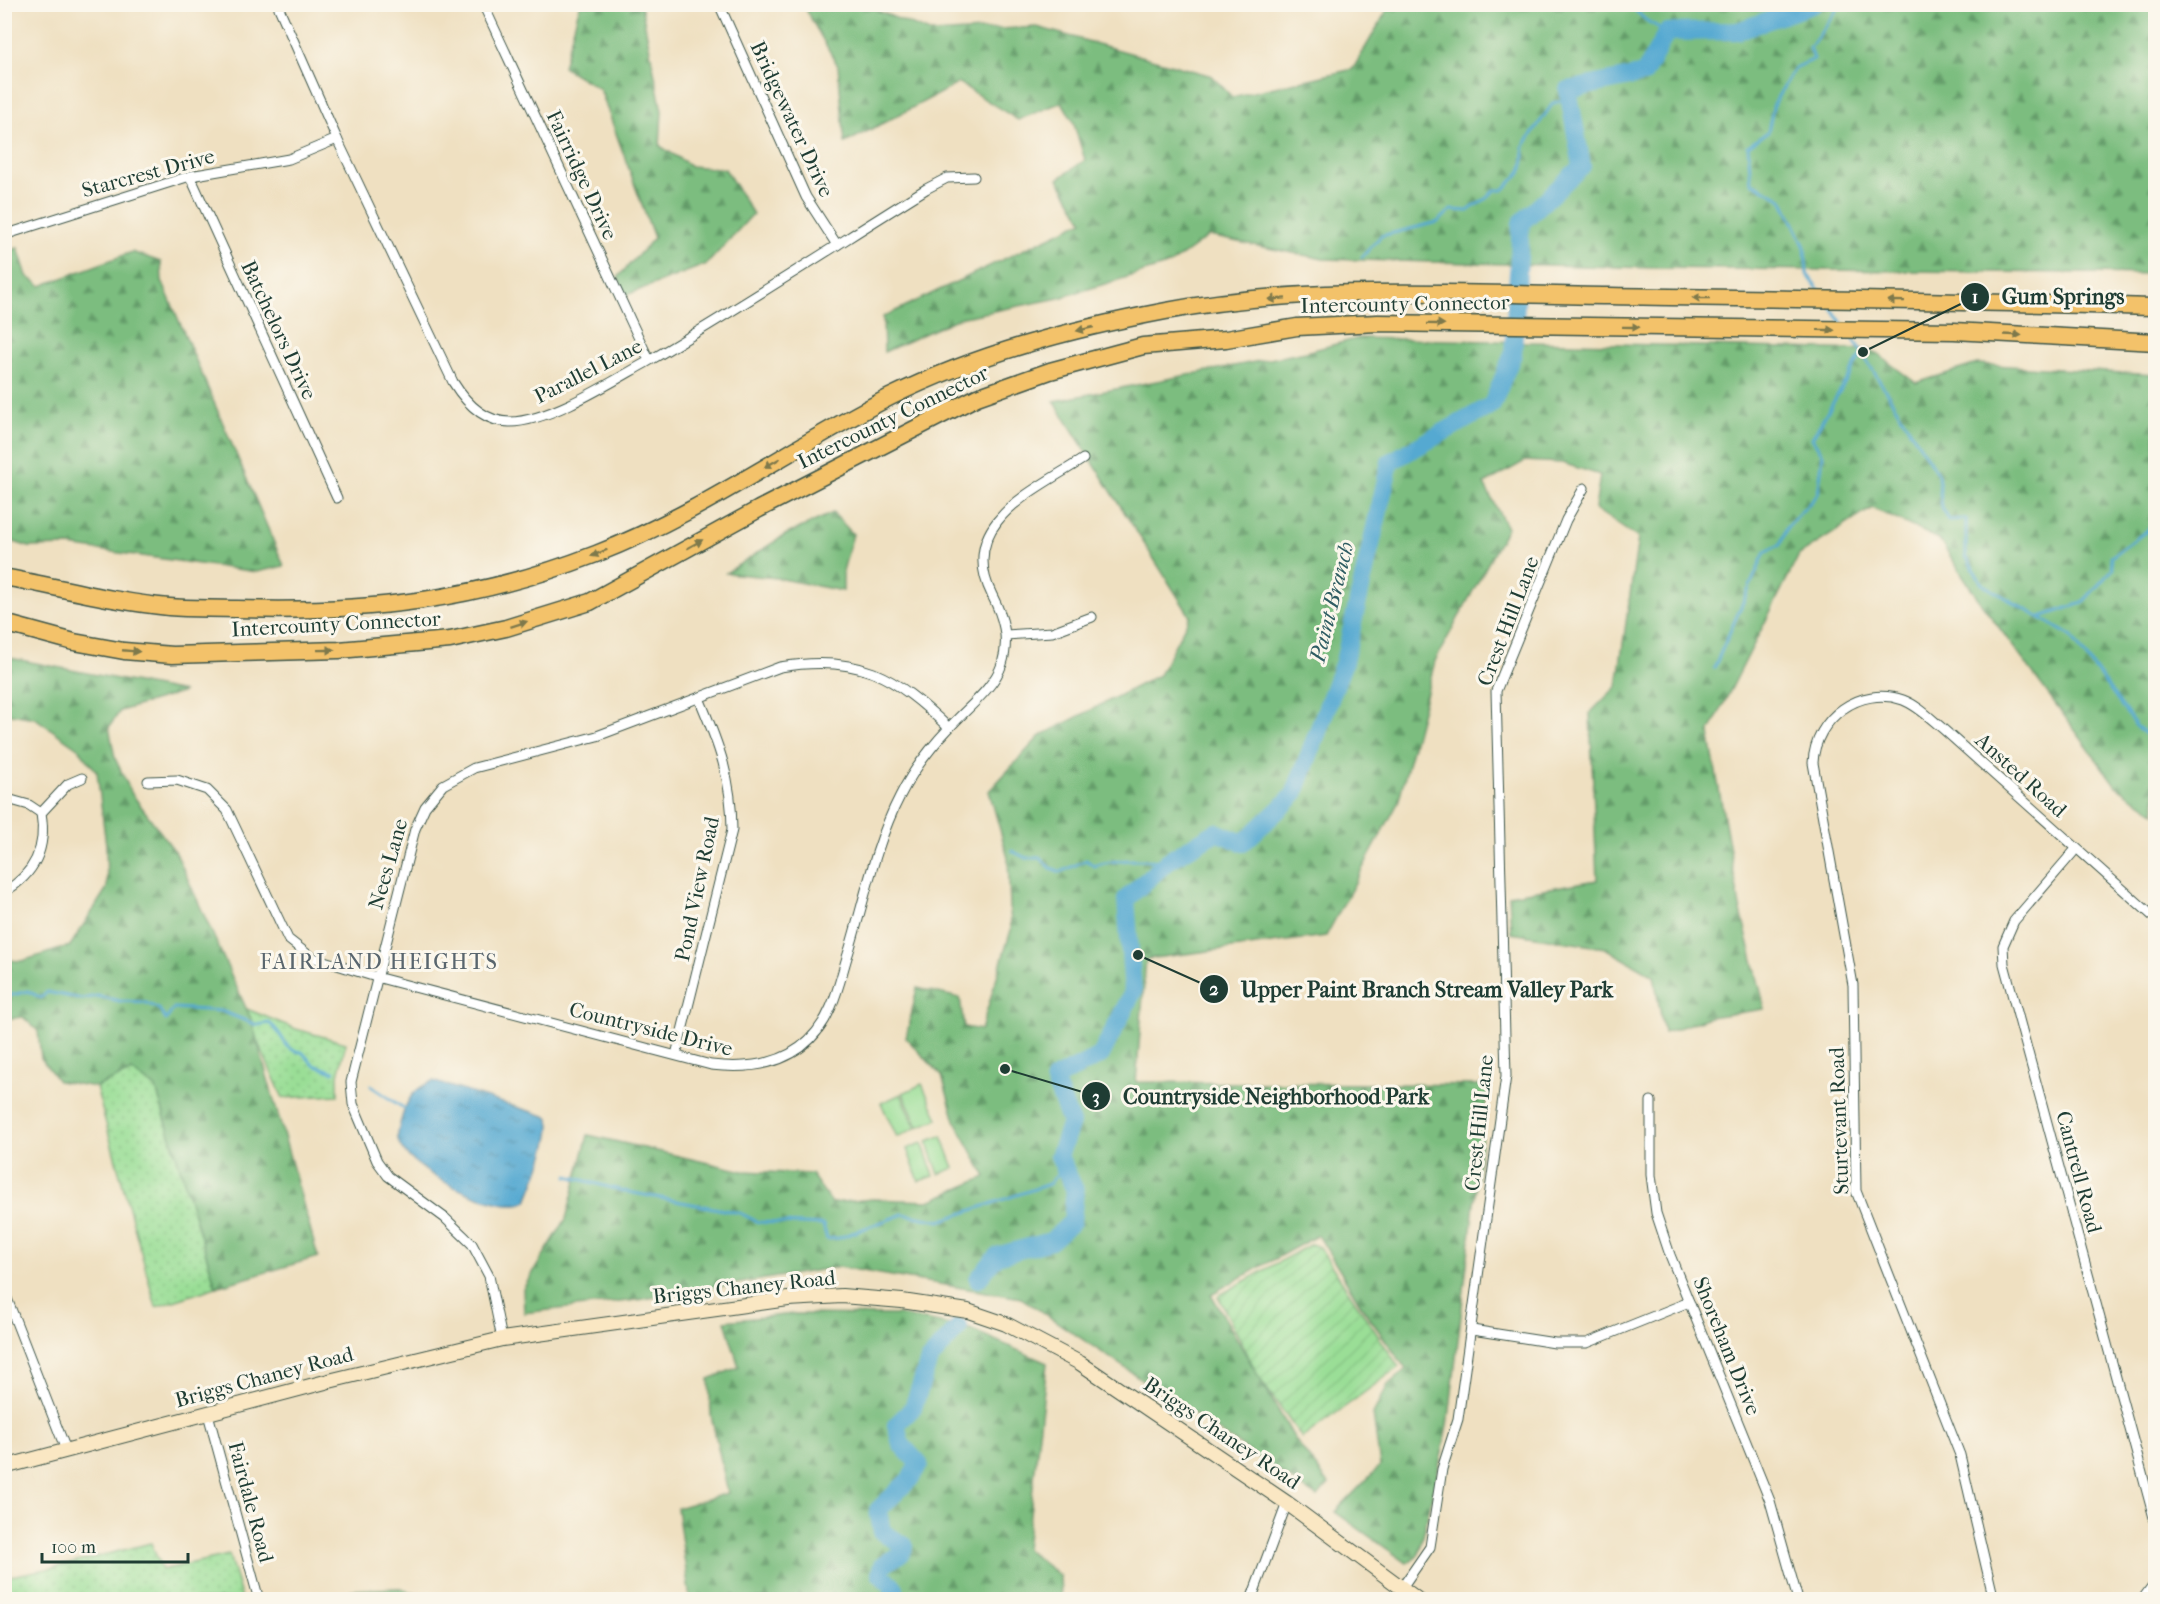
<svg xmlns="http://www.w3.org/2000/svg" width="2160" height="1604" viewBox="0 0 2160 1604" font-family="'IM FELL French Canon',serif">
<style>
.grass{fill:url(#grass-dots);stroke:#5c8e65;stroke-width:1.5}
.forest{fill:url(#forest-firs);stroke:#4d7d5a;stroke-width:1.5}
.garden{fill:url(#garden-furrows);stroke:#5c8e65;stroke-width:1.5}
.pitch{fill:#9ade96;stroke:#5c8e65;stroke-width:1.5}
.water{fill:url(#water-ripples);stroke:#3a7382;stroke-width:1.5}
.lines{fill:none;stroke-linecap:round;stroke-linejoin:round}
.stream{stroke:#55a9d1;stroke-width:3}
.river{stroke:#55a9d1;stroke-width:18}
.minor-casing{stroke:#3e5549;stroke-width:11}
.secondary-casing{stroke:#3e5549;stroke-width:16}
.motorway-casing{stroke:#3e5549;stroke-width:19}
.minor{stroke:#fff;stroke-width:9}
.secondary{stroke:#fae7c3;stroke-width:14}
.motorway{stroke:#f3c26a;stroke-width:16}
.oneway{fill:#7e794c}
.labels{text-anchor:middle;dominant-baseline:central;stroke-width:6;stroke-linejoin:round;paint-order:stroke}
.street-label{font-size:21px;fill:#1f3d34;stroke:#fbf7ec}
.water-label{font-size:22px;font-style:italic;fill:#2f5d63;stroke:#fbf7ec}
.neighbourhood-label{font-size:22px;letter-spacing:1.5px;fill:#59666e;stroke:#fbf7ec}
.leader{fill:none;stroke:#1f3d34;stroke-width:2}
.callout-dot{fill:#1f3d34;stroke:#fbf7ec;stroke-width:2}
.mark-label{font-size:18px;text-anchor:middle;font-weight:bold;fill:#fff}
.callout-label{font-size:22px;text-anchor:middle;font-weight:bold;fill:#1f3d34;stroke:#fbf7ec;stroke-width:6;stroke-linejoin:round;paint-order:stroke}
</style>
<defs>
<pattern id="grass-dots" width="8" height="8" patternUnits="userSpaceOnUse" patternTransform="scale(1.5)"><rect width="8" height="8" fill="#9ade96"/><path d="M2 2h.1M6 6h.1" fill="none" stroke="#84bf82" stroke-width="1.8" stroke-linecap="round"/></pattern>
<pattern id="forest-firs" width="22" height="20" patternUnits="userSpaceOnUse" patternTransform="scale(1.5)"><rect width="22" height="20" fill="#7bbd7f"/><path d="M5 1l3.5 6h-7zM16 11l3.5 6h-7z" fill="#649b69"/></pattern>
<pattern id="garden-furrows" width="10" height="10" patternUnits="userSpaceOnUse" patternTransform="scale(1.5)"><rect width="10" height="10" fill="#9ade96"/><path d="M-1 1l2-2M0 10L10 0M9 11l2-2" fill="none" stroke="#84bf82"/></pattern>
<pattern id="water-ripples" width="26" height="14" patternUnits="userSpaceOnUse" patternTransform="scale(1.5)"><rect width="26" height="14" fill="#55a9d1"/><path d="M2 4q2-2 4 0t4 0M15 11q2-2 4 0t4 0" fill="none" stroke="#468baa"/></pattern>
</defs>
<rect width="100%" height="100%" fill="#fbf7ec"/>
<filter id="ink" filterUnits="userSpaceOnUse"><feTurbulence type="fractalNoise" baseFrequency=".0167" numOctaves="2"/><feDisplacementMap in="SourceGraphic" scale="12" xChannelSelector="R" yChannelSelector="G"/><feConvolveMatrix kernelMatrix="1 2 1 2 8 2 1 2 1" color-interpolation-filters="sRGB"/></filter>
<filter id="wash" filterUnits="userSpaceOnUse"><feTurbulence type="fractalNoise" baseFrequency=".008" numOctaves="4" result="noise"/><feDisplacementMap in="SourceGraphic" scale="24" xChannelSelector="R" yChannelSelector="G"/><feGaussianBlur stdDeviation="1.35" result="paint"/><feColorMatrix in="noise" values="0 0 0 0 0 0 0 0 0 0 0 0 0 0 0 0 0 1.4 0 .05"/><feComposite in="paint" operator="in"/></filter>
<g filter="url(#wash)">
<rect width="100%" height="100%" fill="#efe0c1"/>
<g class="grass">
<polygon points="242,1007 296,1029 346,1043 338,1075 338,1095 283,1098"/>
<polygon points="132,1071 156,1088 216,1287 156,1307 96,1087"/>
<polygon points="151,1543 162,1570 229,1555 242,1599 5,1600 5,1577 57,1567"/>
</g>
<g class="forest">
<polygon points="580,5 641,5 662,111 660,146 691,166 725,169 753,214 707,264 626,295 618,277 654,238 600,89 563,67"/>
<polygon points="803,5 864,5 932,33 1037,27 1212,76 1232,97 1353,69 1390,5 2155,5 2155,274 1654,268 1323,259 1209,236 1170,264 1059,298 959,318 884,352 883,317 1083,221 1058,179 1085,160 1073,121 1062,102 1018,120 959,83 845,143 838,66"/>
<polygon points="18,248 27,276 41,286 132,252 161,262 162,281 284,566 257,572 69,546 29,547 5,539 4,374 10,359 5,353 4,252"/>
<polygon points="1359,338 1872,350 1916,383 1977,364 2155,375 2155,812 2116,786 1981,603 1939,539 1872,508 1799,555 1709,733 1740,907 1765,1009 1710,1017 1664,1033 1654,976 1605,948 1511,933 1509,895 1597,880 1590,713 1617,686 1638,538 1595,509 1600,475 1562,463 1525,461 1484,484 1507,528 1435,661 1398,803 1326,936 1146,959 1136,1082 1488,1085 1448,1426 1419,1554 1407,1563 1335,1512 1380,1466 1373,1414 1388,1385 1406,1369 1364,1310 1318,1235 1211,1294 1296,1441 1329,1484 1317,1497 1021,1298 839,1267 637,1300 524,1313 523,1289 566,1219 588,1135 743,1171 811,1174 832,1203 873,1199 929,1201 986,1177 955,1121 942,1076 906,1038 917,988 960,998 964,1027 981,1030 1011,930 1008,858 989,791 1040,736 1159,675 1190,616 1054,401 1306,352"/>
<polygon points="833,513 853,534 843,571 843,591 777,578 726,573 785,535"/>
<polygon points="5,657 184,692 120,711 109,727 115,758 132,794 176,853 251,1019 318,1257 216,1287 156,1088 132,1071 96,1087 58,1081 41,1058 38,1031 23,1017 5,1019 5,960 22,961 70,946 107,888 106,845 97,772 79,749 35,718 5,713"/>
<polygon points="794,1314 899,1315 970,1329 1047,1363 1026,1549 1060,1576 1061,1599 690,1599 677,1508 728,1493 711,1415 709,1379 739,1367 725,1321"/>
<polygon points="400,1588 430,1599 354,1599 351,1590"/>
</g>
<polygon class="garden" points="1311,1244 1319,1247 1399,1367 1302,1438 1260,1379 1218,1296"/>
<g class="pitch">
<polygon points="922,1084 938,1119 918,1127 903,1093"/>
<polygon points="901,1094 916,1128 897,1137 881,1103"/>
<polygon points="942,1136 954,1168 939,1174 927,1141"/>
<polygon points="922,1143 934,1176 919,1181 907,1149"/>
</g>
<path class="water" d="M433,1081L548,1117C557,1131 533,1185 527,1201C504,1217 403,1170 398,1139C397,1132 400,1124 402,1117C408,1097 414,1089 433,1081Z"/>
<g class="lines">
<g class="stream">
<polyline points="1628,4 1647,21 1667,32"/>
<path d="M1362,257L1381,236L1438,222L1451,210L1468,211C1478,202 1487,201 1494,190H1503C1519,174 1527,171 1523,147L1553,103L1569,99"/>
<polyline points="1821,293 1807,274 1805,247 1782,199 1751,182 1748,146 1768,132 1774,103 1795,68 1814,59 1810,48 1841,4"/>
<polyline points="1830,306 1842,323"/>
<polyline points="1851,335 1938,475 1942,508 1949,520 1966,519 1966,556 1982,584 2071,636 2136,726 2156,742"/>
<polyline points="2041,617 2082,603 2113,569 2111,557 2156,524"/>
<polyline points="1714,668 1765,552 1780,545 1787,527 1818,494 1823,455 1812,438 1863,352"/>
<path d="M1012,851L1026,858H1040L1051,868L1061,872L1086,860L1094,866C1117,858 1142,860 1168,861"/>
<path d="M4,997L28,991L41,998L47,992L82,999L97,996L120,1001L144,1002L159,1009L166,1020L174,1008L221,1011L257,1025L269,1023C286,1035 281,1050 302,1052L314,1065L334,1072"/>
<polyline points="371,1086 405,1109"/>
<polyline points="568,1176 623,1191 740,1213 758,1222 823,1225 827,1239 839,1238 903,1214 940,1221 1049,1184 1064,1167"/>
<polyline points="370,1600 375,1600"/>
<polyline points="415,1600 433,1600"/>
</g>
<g class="river">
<polyline points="978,1279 997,1256 1051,1241 1072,1222 1075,1190 1059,1156 1071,1123 1054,1079 1101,1055 1133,992 1126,899 1168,861 1216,832 1243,843 1294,795 1344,662 1390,462 1492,405 1513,354 1521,223 1582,166 1568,90 1644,74 1667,32 1738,31 1814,4"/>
<polyline points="891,1600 895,1588 880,1574 882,1565 901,1554 905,1546 882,1532 878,1510 910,1479 919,1464 901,1444 896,1425 913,1408 929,1360 959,1327"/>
</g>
</g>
</g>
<g filter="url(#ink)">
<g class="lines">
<defs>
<g id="minor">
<polyline points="483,4 649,360"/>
<polyline points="719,4 806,197 837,245"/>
<path d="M279,8L337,139L453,382C466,403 484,422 510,422C549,422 613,381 647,362C741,307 833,247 926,189L947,178L974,177"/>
<polyline points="190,176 337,498"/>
<polyline points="4,235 190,176 289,159 337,139"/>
<polyline points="1006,635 1052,632 1092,617"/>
<path d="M148,781L177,780L207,790L227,810L288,939L311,957L376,977L711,1065C763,1071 809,1059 831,1007C839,989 843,969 849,951C864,901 876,842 900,796C913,770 930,748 950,727C967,708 994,688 1002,664C1010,639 1003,617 992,595C956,523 1034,491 1083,459"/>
<polyline points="4,798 29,805 41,813"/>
<polyline points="2076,849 2014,921 2003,946 2004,964 2156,1525"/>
<path d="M4,892C35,874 47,848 41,813L68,784L82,778"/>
<path d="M676,1055L732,830C732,779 719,745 699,698"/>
<polyline points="1651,1101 1651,1175 1656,1213 1670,1255 1770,1501 1798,1600"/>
<polyline points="4,1291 66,1450"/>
<polyline points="1472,1330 1555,1343 1587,1343 1689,1302"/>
<path d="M502,1339L489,1276L472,1244L445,1218L388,1176L377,1161L353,1104L351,1082L415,829L425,807L443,785L474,768L597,736L780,667C858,654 894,675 949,728"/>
<polyline points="208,1414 259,1600"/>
<polyline points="1403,1586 1430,1547 1442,1469 1458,1419 1506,1076 1496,691 1566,520 1584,488"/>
<polyline points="1251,1600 1287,1503"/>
<path d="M1994,1600L1960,1455L1856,1191L1853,985L1813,763C1815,718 1860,685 1903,700C1917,705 1930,718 1942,728L2156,919"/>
<polyline points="2142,1600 2156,1581"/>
</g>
<polyline id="secondary" points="4,1467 329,1381 502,1339 788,1299 842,1296 902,1301 968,1311 1006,1324 1080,1363 1287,1503 1418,1600"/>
<g id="motorway">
<path d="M4,577C59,587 114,602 169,607C191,609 213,608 236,609C365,613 475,601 596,554C700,514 791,447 890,397C977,354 1071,329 1166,311C1311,284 1463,294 1610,296C1792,299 1974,301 2156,307"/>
<polyline points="4,623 74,642 124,651 172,655 339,650 450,640 506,628 590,602 759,509 977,397 1050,371 1143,346 1226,339 1297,327 1378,323 1954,331 2156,342"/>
</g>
</defs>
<use href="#minor" class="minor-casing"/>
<use href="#secondary" class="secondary-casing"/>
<use href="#motorway" class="motorway-casing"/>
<use href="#minor" class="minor"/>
<use href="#secondary" class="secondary"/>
<use href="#motorway" class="motorway"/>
</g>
<defs><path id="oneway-solid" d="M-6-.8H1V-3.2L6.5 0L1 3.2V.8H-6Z" transform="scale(1.5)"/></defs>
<g class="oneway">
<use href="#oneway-solid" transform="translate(1701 298) rotate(-179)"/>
<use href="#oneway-solid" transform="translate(1277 299) rotate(176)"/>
<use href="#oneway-solid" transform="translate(1896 301) rotate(-179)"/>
<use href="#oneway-solid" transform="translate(1436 324) rotate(1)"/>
<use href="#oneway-solid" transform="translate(1631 327) rotate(1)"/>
<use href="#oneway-solid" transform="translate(1085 329) rotate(167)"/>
<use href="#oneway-solid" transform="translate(1826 330) rotate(1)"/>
<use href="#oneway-solid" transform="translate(2013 335) rotate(3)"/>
<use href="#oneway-solid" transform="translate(772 463) rotate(151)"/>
<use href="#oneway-solid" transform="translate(695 544) rotate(-29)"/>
<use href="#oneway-solid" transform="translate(599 553) rotate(158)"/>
<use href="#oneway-solid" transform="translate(519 624) rotate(-18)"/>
<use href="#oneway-solid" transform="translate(326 650) rotate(-1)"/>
<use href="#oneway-solid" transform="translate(131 651) rotate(5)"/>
</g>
</g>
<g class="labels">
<g class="street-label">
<text transform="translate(792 119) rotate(65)">Bridgewater Drive</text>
<text transform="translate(148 173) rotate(-15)">Starcrest Drive</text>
<text transform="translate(582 175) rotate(65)">Fairridge Drive</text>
<text transform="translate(1405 304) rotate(-1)">Intercounty Connector</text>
<text transform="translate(279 330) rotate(65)">Batchelors Drive</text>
<text transform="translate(588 371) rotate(-27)">Parallel Lane</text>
<text transform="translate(893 417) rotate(-26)">Intercounty Connector</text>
<text transform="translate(1508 621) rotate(-69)">Crest Hill Lane</text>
<text transform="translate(336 624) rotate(-3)">Intercounty Connector</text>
<text transform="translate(2021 775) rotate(42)">Ansted Road</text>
<text transform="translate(388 864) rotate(-74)">Nees Lane</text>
<text transform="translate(697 889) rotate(-78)">Pond View Road</text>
<text transform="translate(651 1029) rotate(14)">Countryside Drive</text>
<text transform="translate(1839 1121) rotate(-92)">Sturtevant Road</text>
<text transform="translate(1479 1123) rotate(-84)">Crest Hill Lane</text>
<text transform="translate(2079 1172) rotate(75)">Cantrell Road</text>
<text transform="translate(744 1287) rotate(-6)">Briggs Chaney Road</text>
<text transform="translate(1727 1346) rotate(68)">Shoreham Drive</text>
<text transform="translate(264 1377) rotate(-15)">Briggs Chaney Road</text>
<text transform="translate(1222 1433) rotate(34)">Briggs Chaney Road</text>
<text transform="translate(251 1502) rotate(75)">Fairdale Road</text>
</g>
<g class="water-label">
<text transform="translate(1332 602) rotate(-76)">Paint Branch</text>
</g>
<g class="neighbourhood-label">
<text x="379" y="962">FAIRLAND HEIGHTS</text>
</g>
</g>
<path class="leader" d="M1863 352L1975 297M1138 955L1214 989M1005 1069L1096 1096"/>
<g class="callout-dot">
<circle cx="1863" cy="352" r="6"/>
<circle cx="1138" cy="955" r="6"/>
<circle cx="1005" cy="1069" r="6"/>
<circle cx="1975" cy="297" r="15"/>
<circle cx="1214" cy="989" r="15"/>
<circle cx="1096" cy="1096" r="15"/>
</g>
<g class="mark-label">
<text x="1975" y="303">1</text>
<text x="1214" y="995">2</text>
<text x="1096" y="1103">3</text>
</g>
<g class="callout-label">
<text x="2063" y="304">Gum Springs</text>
<text x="1427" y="997">Upper Paint Branch Stream Valley Park</text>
<text x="1276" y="1104">Countryside Neighborhood Park</text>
</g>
<rect width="2160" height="1604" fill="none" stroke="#fbf7ec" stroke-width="24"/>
<path d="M42 1553v9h146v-9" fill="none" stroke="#1f3d34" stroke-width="3"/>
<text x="51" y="1553" font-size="18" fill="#1f3d34" stroke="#fbf7ec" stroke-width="4.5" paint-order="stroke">100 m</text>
</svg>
